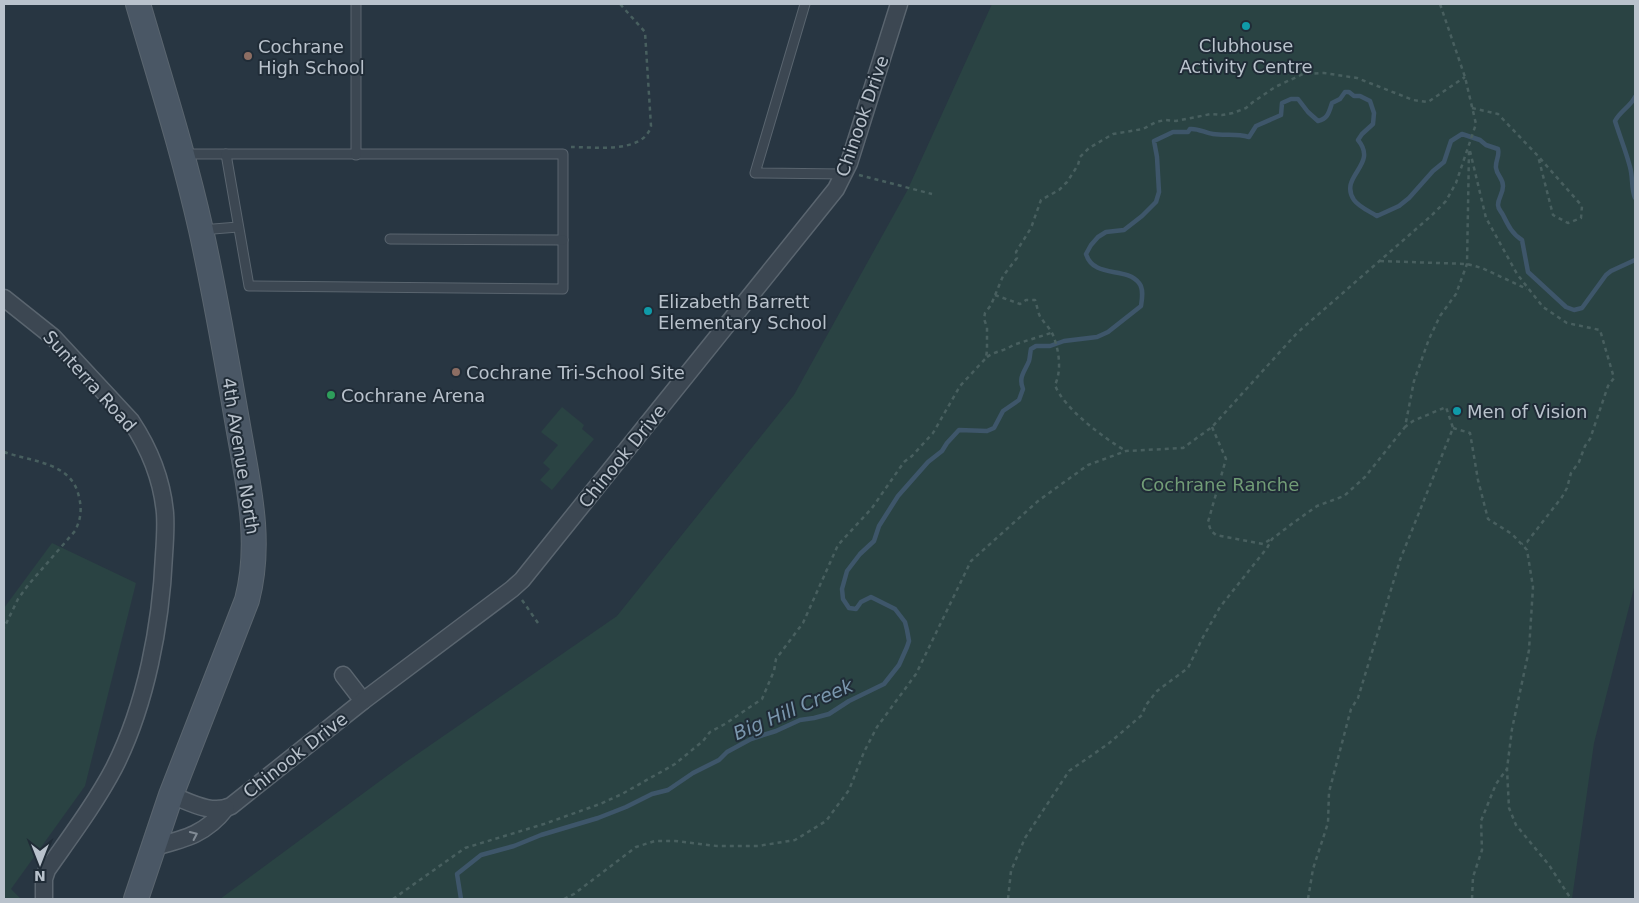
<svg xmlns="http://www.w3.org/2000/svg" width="1639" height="903" viewBox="0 0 1639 903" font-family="'DejaVu Sans',sans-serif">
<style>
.green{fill:#2a4343}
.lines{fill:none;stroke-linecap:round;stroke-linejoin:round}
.stream{stroke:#3e566a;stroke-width:4.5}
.lane-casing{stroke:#5a656f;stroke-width:11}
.street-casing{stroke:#5a656f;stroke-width:19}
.secondary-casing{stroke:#5a656f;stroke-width:26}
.path{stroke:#485f5f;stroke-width:2.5;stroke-dasharray:4 4;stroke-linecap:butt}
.lane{stroke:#3c4752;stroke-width:9}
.street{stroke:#3c4752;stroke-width:16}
.secondary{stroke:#4a5765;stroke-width:24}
.oneway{stroke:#818b95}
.culture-dot{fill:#0f9aa8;stroke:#202c37;stroke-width:2}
.education-dot{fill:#8d6e63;stroke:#202c37;stroke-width:2}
.leisure-dot{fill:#2e9e5b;stroke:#202c37;stroke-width:2}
.labels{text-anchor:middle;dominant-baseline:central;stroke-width:4;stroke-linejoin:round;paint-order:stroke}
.poi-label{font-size:18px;fill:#b9c2cc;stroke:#202c37;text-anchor:start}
.street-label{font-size:18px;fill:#b9c2cc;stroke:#202c37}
.park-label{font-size:18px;fill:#719c76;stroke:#202c37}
.water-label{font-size:19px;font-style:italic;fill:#7a96ad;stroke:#202c37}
</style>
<rect width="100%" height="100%" fill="#283642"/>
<g class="green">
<polygon points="992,4 1635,4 1635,584 1594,743 1572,899 220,899 403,764 617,616 794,395 907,191"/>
<polygon points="562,407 584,425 582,429 594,439 552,490 540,480 550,469 543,463 558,445 541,432"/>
<polygon points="52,543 136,583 85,786 11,889 21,899 4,899 4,608"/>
</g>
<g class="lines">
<g class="stream">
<path d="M1635,97C1630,107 1621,110 1615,121C1620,137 1626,151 1630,167C1633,177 1631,188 1635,198"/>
<path d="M461,899L457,874L481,855L514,846L541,835L598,818L626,807L652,794L668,790L693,773L719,760L727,752L751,739L776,731L800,720L814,718L829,714L849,701L884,684L899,665L907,647L909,641L907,630L905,622L895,609L871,597L861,602L856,609L849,608L843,599L842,589L847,571L860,554L874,541L879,526L898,496L928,462L942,451L947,443L959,430L987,431L994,428L1003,411L1019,400L1023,389C1018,377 1025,371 1029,361C1030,358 1030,353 1031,349L1036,346H1050L1064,341L1097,337L1108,332L1141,306C1142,299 1144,289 1139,283C1126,266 1094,279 1086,254L1091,245L1098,237L1106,232L1124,230L1142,216L1156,202L1159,192L1157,157L1154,141L1173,132H1188L1190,129C1198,128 1205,133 1213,134C1226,136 1235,133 1249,137L1256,126L1281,115L1282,103L1291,99H1298L1308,112L1318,121C1328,119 1329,112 1332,103L1340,99L1345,92H1349L1354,96H1360L1370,101L1374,113L1373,124L1362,134L1358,140C1379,165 1338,176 1354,200C1359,207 1369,211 1377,216L1399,206L1409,198L1433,171L1444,162L1451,141L1462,134L1480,140L1486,145L1498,149C1500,156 1495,161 1496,168C1497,176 1503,178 1503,186C1503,194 1498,198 1498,205C1498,209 1501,211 1503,215C1508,225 1512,234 1522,240L1528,272L1566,307L1574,310L1582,308L1606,275L1611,271L1635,260"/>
</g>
<defs>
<g id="lane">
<polyline points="805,4 755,173 844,174"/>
<polyline points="183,154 226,154"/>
<polygon points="226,154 563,154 563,289 249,286"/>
<polyline points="356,155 356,4"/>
<polyline points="201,230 238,227"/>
<polyline points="390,239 563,240"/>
</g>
<g id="street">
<path d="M4,298L53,337L131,421C149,448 162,480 165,513C166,527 165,541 164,555C161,625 146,705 114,768C95,804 70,837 47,870L44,879V899"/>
<polyline points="343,675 363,701"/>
<path d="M171,795C190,802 211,815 231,806L363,701L512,589L522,580L836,189L849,163L899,4"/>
<path d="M154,847C185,839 206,834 226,808"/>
</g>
<path id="secondary" d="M136,899L171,795L247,600C263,539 247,480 237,420C226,357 215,293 201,230C184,154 160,79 138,4"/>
</defs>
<use href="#lane" class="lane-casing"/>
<use href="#street" class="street-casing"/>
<use href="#secondary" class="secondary-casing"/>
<g class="path">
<polyline points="1472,108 1498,114 1538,156 1553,215 1568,223 1581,218 1582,206 1538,156"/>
<path d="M571,147C594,147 644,154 651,126L645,32L620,4"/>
<polyline points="1470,151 1486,218 1517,274 1543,307 1567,323 1600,330 1614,378 1608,386 1590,439 1585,446 1579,462 1571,473 1567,488 1562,497 1527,542 1522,544"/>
<polyline points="859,175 932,194"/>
<polyline points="1380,261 1467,264 1482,268 1527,289"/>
<path d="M995,295L1020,304L1026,300H1035C1037,305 1038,314 1041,318C1045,324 1050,328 1053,335C1059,350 1062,370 1055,385C1063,408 1105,439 1126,451"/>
<path d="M987,357C995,351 1005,351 1013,345L1051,333"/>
<polyline points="1212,427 1226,459 1208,522 1211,531 1216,535 1263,544 1271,539"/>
<polyline points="1453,428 1470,433 1478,480 1488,519 1512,534 1527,550 1533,587 1529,650 1512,729 1507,769 1509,808 1516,825 1549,865 1571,899"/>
<path d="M4,452C32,462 72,462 79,497C82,509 81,519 75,531L29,584L18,599L4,628"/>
<polyline points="522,600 538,623"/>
<polyline points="393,899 465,848 544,824 600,804 622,794 675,764 703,741 710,732 725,724 762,699 774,671 776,659 803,623 838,545 872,508 904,462 912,456 933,433 960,386 986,358 987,350 987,327 984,319 985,313 991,305 1003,276 1017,258 1016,252 1031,228 1041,200 1059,190 1067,182 1078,165 1080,157 1089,148 1113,134 1143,129 1156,122 1165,120 1176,121 1211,114 1222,115 1233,113 1246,108 1253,102 1275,87 1303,74 1324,73 1357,78 1413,100 1428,102 1465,77"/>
<polyline points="564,899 574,894 636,847 655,841 675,841 717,846 758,846 795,840 826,821 849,790 864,752 877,727 916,674 971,561 1038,501 1088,465 1126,451 1183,448 1212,427 1297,333 1431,216 1446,201 1456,183 1476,124 1465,77 1440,4"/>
<polyline points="1008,899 1011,871 1025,838 1069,771 1108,744 1142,715 1146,705 1157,691 1188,668 1202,639 1220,607 1267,548 1272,539 1293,523 1317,506 1344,496 1365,477 1405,427 1414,381 1429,339 1440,316 1456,294 1467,264 1469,151"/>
<polyline points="1308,899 1313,869 1328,823 1329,792 1351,709 1358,698 1400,560 1453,428 1446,407 1413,421 1405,427"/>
<polyline points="1472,899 1473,877 1482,850 1481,821 1496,784 1507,769"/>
</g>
<use href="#lane" class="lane"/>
<use href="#street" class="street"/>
<use href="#secondary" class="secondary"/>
</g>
<defs><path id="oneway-chevron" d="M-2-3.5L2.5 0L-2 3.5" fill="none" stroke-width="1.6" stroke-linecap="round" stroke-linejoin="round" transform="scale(1.25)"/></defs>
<use class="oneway" href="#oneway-chevron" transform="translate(194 835) rotate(-25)"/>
<g class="culture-dot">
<circle cx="1246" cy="26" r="5"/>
<circle cx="648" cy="311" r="5"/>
<circle cx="1457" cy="411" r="5"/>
</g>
<g class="education-dot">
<circle cx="248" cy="56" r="5"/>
<circle cx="456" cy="372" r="5"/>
</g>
<circle class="leisure-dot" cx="331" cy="395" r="5"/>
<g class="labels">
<g class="poi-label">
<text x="1246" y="45" text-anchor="middle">Clubhouse<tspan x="1246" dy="21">Activity Centre</tspan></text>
<text x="258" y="46">Cochrane<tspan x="258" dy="21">High School</tspan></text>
<text x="658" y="301">Elizabeth Barrett<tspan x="658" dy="21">Elementary School</tspan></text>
<text x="466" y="372">Cochrane Tri-School Site</text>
<text x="341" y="395">Cochrane Arena</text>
<text x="1467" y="411">Men of Vision</text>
</g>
<g class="street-label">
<text transform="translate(862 116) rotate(-71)">Chinook Drive</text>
<text transform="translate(90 381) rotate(48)">Sunterra Road</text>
<text transform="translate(241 456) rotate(81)">4th Avenue North</text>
<text transform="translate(622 456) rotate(-51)">Chinook Drive</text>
<text transform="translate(295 755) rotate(-38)">Chinook Drive</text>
</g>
<g class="park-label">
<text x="1220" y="484">Cochrane Ranche</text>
</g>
<g class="water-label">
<text transform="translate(793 709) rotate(-23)">Big Hill Creek</text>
</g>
</g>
<rect width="1639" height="903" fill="none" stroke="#b9c2cc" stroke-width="10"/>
<g transform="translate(40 863) rotate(180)" stroke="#202c37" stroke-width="4" paint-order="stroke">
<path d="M0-4L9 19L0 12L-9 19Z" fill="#b9c2cc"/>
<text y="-8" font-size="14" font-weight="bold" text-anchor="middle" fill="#b9c2cc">N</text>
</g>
</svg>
